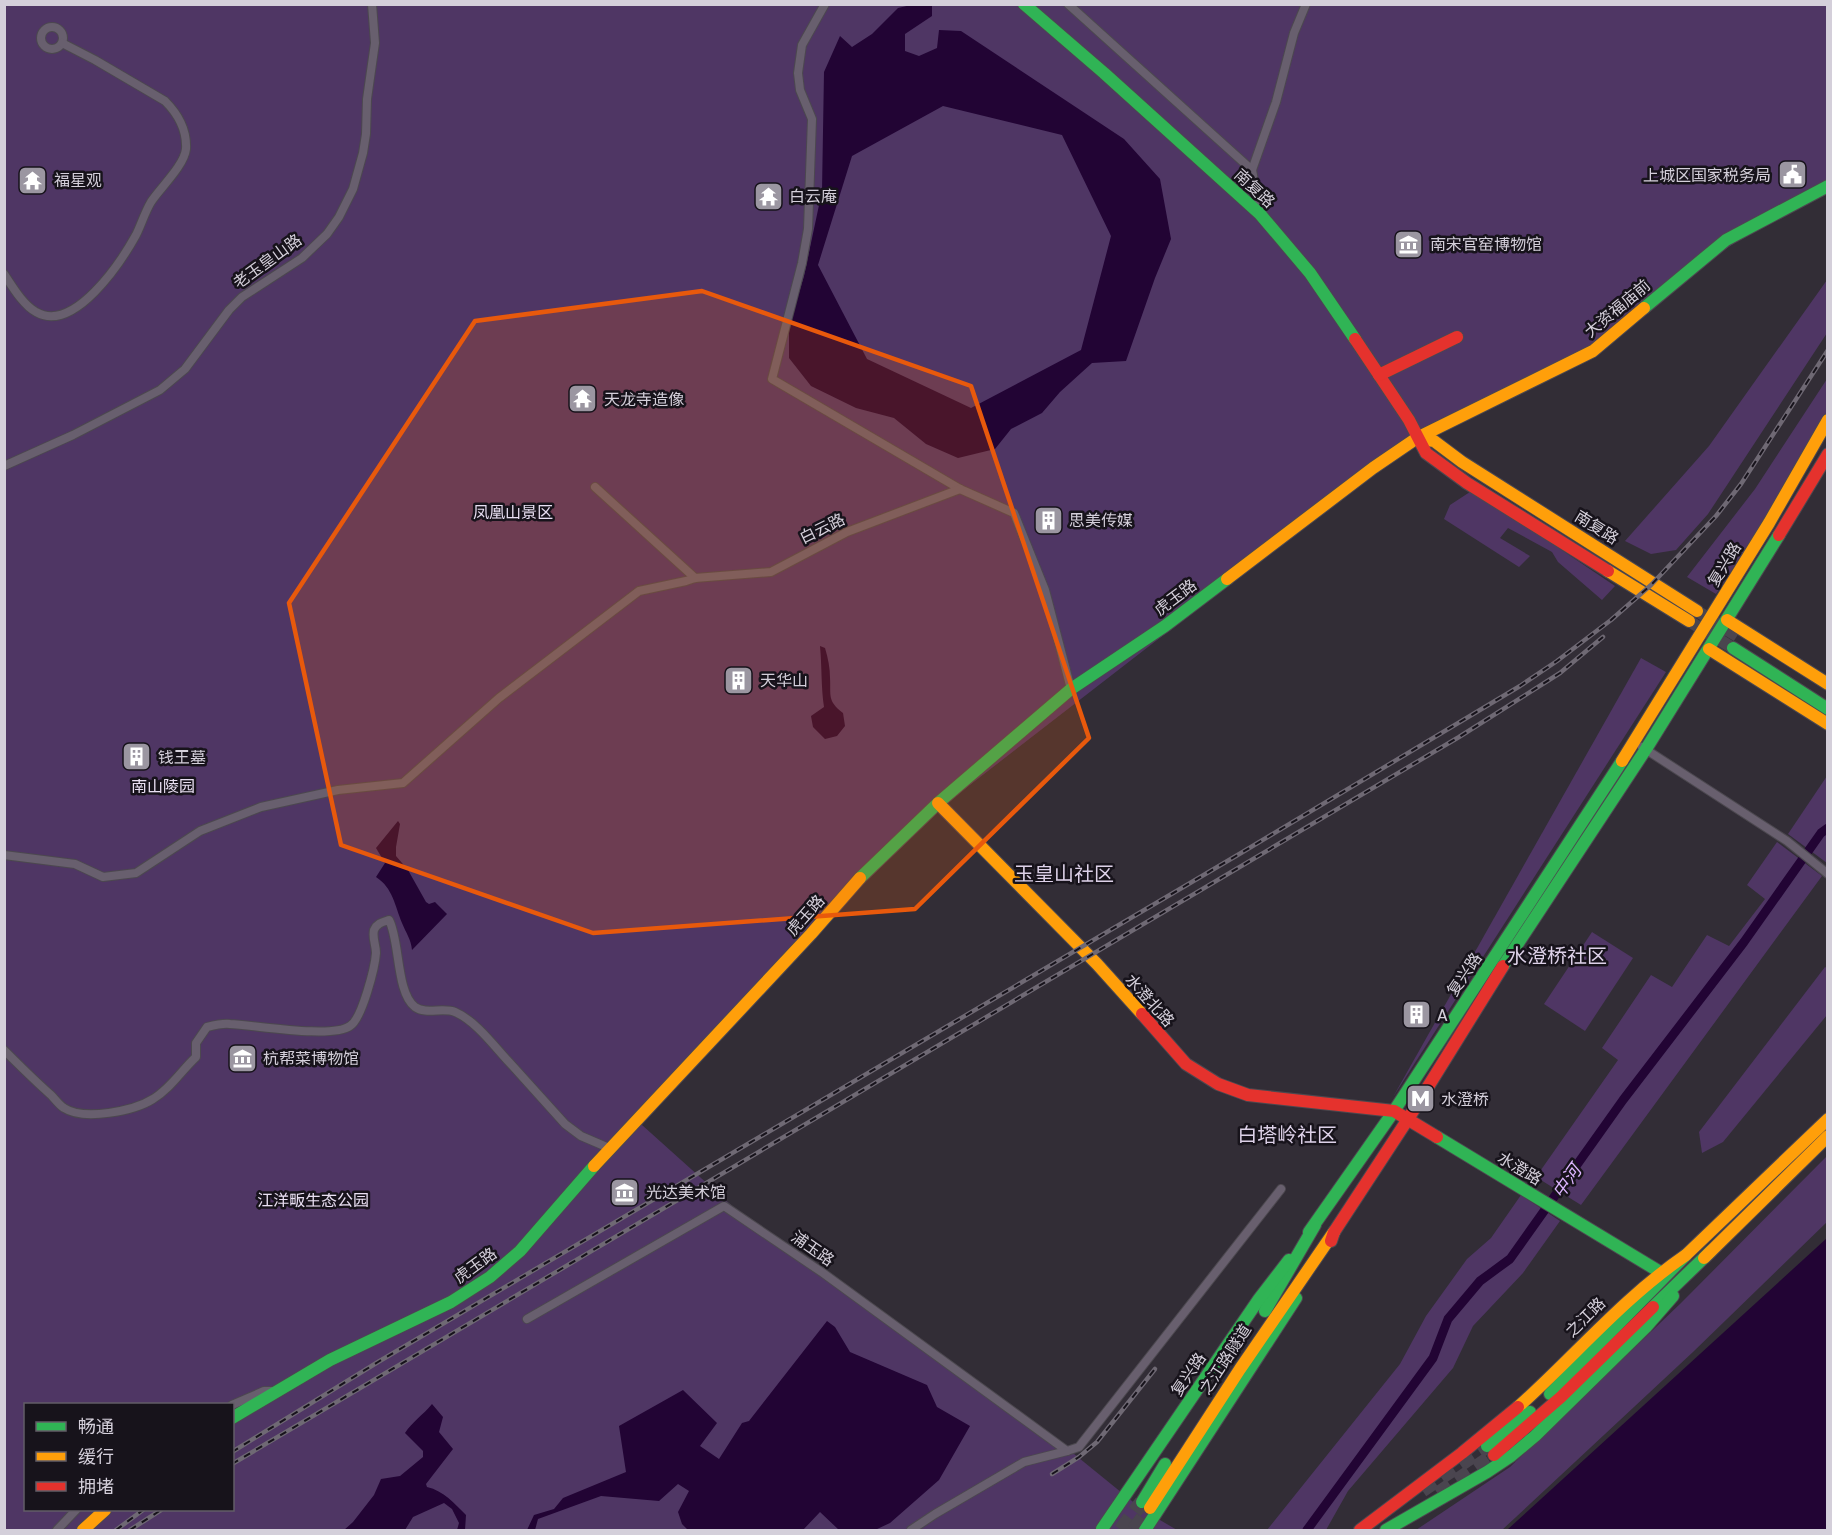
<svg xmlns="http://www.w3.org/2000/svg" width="1832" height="1535" viewBox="0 0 1832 1535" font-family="'Golos Text','Noto Sans SC',sans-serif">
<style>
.green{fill:#4f3664;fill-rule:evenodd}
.water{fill:#220434;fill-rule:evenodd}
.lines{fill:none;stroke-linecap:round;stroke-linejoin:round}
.canal{stroke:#220434;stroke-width:9}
.secondary-tunnel{stroke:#4a454f;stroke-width:12;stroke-dasharray:12 6;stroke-linecap:butt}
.highway-tunnel{stroke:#4a454f;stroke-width:15;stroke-dasharray:15 8;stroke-linecap:butt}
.street-casing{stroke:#4c484f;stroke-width:10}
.fast-casing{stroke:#4c484f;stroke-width:14}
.slow-casing{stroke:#4c484f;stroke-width:14}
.jam-casing{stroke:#4c484f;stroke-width:14}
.street{stroke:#685f6e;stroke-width:8}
.fast{stroke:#30b455;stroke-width:12}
.slow{stroke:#ff9f0a;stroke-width:12}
.jam{stroke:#e5322d;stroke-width:12}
.rail-casing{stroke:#6f6974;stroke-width:4.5}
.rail{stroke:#17131b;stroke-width:2;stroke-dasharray:7;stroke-linecap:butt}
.marked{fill:#e8590c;fill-opacity:0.2;stroke:#e8590c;stroke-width:4.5;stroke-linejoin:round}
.labels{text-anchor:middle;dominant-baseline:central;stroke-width:5;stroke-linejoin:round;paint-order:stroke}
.poi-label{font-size:16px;fill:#d4cfda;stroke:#17131b;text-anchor:start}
.street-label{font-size:16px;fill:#d4cfda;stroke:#17131b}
.park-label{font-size:16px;fill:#e9dff2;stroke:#17131b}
.water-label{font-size:18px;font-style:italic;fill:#dbb4fd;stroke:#17131b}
.quarter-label{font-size:20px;fill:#ddd1e8;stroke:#17131b}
</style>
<rect width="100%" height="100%" fill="#322d36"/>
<g class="green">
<path d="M4,5H1827V187C1782,214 1734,240 1693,273C1664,296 1638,322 1608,343L1388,461L917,826L632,1116L750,1222L1063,1445L1143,1510L1177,1530H5ZM26,1404H232V1510H26Z"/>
<polygon points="1827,280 1827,333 1708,514 1676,550 1651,554 1625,541 1709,446"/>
<polygon points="1827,379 1827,426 1716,594 1687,577 1755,489"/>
<polygon points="1473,490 1615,586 1602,600 1558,562 1552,552 1508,528 1500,538 1530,556 1519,567 1444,519 1450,505"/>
<polygon points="1641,658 1666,672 1393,1097"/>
<polygon points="1827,776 1827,863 1788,834"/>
<polygon points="1777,842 1822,876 1581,1205 1536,1177 1618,1060 1602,1048 1651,975 1672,987 1707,935 1729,946 1765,899 1747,885"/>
<polygon points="1592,932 1633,958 1585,1031 1544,1004"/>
<polygon points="1825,967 1828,969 1827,1015 1723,1142 1702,1153 1699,1132"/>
<polygon points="1827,1156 1827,1222 1693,1352 1502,1530 1416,1530 1510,1467 1681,1303"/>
<polygon points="1521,1195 1560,1221 1523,1273 1473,1326 1453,1368 1348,1491 1326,1530 1267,1530 1400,1364 1426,1316 1467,1259 1491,1238"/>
</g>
<g class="water">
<path d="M911,5H932V16L905,34V51L919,56L937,48L939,30L961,31L1124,139L1160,179L1171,239L1155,278L1126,361L1092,363L1060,392L1042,413L1011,429L995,449L958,458L926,444L894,418L856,408L811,386L789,358V326L804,276L822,191L824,72L840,36L852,47L872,34L898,8ZM943,106L1062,135L1111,236L1081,350L971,408L867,359L818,265L852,156Z"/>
<path d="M820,646L825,648C828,658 830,668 830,678C831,695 827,701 843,713L845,726L837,736L825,739L813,727L811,716L824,707C821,687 822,667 820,646Z"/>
<path d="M398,821L400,824L396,847V856L408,870L426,902L429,904L435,902L447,914L412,950C411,939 406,933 402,923C395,906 393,888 376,877L385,863L376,848Z"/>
<polygon points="1827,1238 1827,1530 1507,1530"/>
<polygon points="827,1321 835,1327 850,1352 927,1385 937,1407 970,1426 939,1480 890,1523 875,1530 839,1530 820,1512 803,1530 688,1530 682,1524 678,1512 689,1491 678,1484 659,1501 601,1496 538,1519 535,1530 527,1530 534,1515 554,1509 563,1498 626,1472 619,1426 683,1390 717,1423 700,1446 719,1459 742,1423 749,1421"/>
<path d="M432,1404L443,1417L439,1432L453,1449L426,1484L427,1487C444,1491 454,1503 466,1515L465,1530H457L459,1523L452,1509L444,1503L413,1517L405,1530H344L353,1522L374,1495L381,1479L400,1476L423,1457V1451L405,1433C412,1422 423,1415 432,1404Z"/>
</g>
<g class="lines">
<polyline class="canal" points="1307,1530 1433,1358 1448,1319 1480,1281 1510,1259 1623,1100 1744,942 1821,833 1828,828"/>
<g class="secondary-tunnel">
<polyline points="1697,611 1737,636"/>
<polyline points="1689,621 1733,648"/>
</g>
<g class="highway-tunnel">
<polyline points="1422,1490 1487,1446"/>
<polyline points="1438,1494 1494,1455"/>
<polyline points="1121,1530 1142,1502"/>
<polyline points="1134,1530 1150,1508"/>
</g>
<defs>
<g id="street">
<polyline points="825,4 802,45 798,73 800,90 812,119 808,229 802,263 772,379 960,489 1014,513 1045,590 1071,689"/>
<polyline points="1068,4 1252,170"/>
<circle cx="52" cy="38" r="11"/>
<polyline points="1260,213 1252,170 1276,102 1294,33 1306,4"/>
<path d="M4,274C12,286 23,305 36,312C74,334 121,262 136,235C141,225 145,212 151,202C160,188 184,166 186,149C187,130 178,114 165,101L95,60L62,43"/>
<polyline points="4,466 73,435 160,390 185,369 229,310 242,297 302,258 327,234 339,217 353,189 363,153 366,134 367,99 375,43 372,4"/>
<polyline points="595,487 695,578"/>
<polyline points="1642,747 1787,841 1828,874"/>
<polyline points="4,855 75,864 103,877 136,873 200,831 261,807 338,790 403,783 499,698 639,591 686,581 695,578 771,572 847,532 960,489"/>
<path d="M4,1050C20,1066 35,1081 51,1095C55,1099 59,1105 64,1108C84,1121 134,1111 153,1099C170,1089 181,1071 196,1057V1043L207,1027C215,1025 223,1023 230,1024C255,1025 332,1039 350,1026C362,1019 375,967 376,953C376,945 372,938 374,930C377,923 383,922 389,920C400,940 396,993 415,1007C426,1015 443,1007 455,1012C476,1021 494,1046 509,1062C528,1083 547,1104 565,1124L581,1136L609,1148"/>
<polyline points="527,1319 724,1206 823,1273 1067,1451 1079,1447 1082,1443 1281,1189"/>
<polyline points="232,1405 264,1391 274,1391"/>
<polyline points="57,1530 76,1510"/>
<polyline points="911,1530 935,1514 1024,1462 1067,1451"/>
</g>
<g id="fast">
<polyline points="1024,4 1104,73 1260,214 1310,273 1355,339"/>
<polyline points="1644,308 1726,240 1828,186"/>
<polyline points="1733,648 1828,709"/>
<polyline points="860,878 938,803 1071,689 1165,626 1227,579"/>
<polyline points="1503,966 1646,749 1779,535"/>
<polyline points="1437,1137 1660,1272"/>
<polyline points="1309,1232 1394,1111 1622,761"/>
<polyline points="1653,1307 1711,1251"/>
<polyline points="1265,1311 1315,1225"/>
<polyline points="1550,1394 1686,1255"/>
<polyline points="232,1418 330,1360 451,1302 490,1277 520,1251 594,1166"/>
<polyline points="1487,1446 1530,1412"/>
<polyline points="1142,1502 1165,1464"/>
<polyline points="1102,1529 1259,1299 1289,1260"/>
<polyline points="1145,1530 1296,1298"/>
<polyline points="1386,1530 1487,1472 1511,1456 1535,1436 1646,1327 1673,1296"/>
</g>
<g id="slow">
<polyline points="1417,438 1434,441 1462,462 1697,611"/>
<polyline points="1608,571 1689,621"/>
<polyline points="1227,579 1373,468 1417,438 1593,351 1644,308"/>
<polyline points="1727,620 1828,684"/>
<polyline points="1709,649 1828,724"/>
<polyline points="1622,761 1769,523 1828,420"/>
<polyline points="938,803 1097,964 1142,1014"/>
<polyline points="594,1166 811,934 860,878"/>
<polyline points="1704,1258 1828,1136"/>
<path d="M1518,1407C1575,1356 1623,1298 1686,1255L1828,1119"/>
<polyline points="1150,1508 1240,1369 1334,1232"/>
<polyline points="83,1530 105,1510"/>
</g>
<g id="jam">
<polyline points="1355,339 1409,420 1426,453 1467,483 1608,571"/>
<polyline points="1379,375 1457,337"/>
<polyline points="1779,535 1828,454"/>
<polyline points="1142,1014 1186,1064 1218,1084 1248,1095 1394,1111 1437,1137"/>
<polyline points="1331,1241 1334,1232 1408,1119 1503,966"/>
<polyline points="1494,1455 1561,1397 1653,1307"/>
<polyline points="1360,1530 1462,1453 1518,1407"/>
</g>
</defs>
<use href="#street" class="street-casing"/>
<use href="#fast" class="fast-casing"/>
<use href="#slow" class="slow-casing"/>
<use href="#jam" class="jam-casing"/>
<use href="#street" class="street"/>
<use href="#fast" class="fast"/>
<use href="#slow" class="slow"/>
<use href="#jam" class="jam"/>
<defs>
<g id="rail">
<polyline points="232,1452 378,1362 1241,853 1520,686 1557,661 1611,620 1651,585 1716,516 1741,484 1828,350"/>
<polyline points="232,1464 1459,737 1560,673 1603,637"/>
<polyline points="1052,1474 1079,1457 1097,1442 1155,1369"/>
<polyline points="116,1530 143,1510"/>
<polyline points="130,1530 161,1510"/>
</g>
</defs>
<use href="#rail" class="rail-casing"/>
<use href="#rail" class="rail"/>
</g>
<path class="marked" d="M702,291L971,386L1089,738L915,909L593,933L341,845L289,603L475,321Z"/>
<defs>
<symbol id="civic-square" viewBox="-11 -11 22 22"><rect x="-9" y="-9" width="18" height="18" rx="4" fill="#9b96a1" stroke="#17131b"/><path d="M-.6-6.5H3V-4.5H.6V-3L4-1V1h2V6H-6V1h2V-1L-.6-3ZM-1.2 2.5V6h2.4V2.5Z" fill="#fff"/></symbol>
<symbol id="temple-square" viewBox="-11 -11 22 22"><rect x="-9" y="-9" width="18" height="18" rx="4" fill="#9b96a1" stroke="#17131b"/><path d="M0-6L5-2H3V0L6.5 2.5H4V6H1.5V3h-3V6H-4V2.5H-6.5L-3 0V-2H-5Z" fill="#fff"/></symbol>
<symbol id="museum-square" viewBox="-11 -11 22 22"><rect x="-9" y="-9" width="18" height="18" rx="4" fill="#9b96a1" stroke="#17131b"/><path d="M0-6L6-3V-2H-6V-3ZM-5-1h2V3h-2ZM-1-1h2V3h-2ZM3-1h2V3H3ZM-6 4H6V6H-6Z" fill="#fff"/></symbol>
<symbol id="building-square" viewBox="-11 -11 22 22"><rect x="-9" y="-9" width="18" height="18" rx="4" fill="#9b96a1" stroke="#17131b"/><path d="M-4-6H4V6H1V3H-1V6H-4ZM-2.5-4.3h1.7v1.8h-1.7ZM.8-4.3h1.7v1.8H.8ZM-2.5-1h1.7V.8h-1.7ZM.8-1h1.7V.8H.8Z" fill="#fff"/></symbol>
<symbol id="metro-square" viewBox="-11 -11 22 22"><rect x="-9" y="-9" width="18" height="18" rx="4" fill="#9b96a1" stroke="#17131b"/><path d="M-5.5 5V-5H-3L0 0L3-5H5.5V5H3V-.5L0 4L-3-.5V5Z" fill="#fff"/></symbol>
</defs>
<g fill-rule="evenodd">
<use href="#civic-square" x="1776" y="158" width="33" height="33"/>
<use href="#temple-square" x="16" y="164" width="33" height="33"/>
<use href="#temple-square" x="752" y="180" width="33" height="33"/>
<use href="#museum-square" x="1392" y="228" width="33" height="33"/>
<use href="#temple-square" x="566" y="382" width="33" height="33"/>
<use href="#building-square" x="1032" y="504" width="33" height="33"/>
<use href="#building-square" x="722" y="664" width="33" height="33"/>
<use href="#building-square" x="120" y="740" width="33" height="33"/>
<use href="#building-square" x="1400" y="998" width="33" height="33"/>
<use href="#museum-square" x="226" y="1042" width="33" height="33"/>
<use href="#metro-square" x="1404" y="1082" width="33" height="33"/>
<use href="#museum-square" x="608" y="1176" width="33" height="33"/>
</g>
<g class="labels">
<g class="poi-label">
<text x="1771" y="175" text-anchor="end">上城区国家税务局</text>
<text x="54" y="180">福星观</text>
<text x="789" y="196">白云庵</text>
<text x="1430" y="244">南宋官窑博物馆</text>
<text x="604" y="399">天龙寺造像</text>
<text x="1069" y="520">思美传媒</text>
<text x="760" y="680">天华山</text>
<text x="158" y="757">钱王墓</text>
<text x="1437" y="1015">A</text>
<text x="263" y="1058">杭帮菜博物馆</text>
<text x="1441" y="1099">水澄桥</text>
<text x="646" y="1192">光达美术馆</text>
</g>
<g class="street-label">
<text transform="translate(1255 188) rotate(43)">南复路</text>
<text transform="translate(267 261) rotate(-36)">老玉皇山路</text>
<text transform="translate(1617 308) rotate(-40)">大资福庙前</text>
<text transform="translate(1597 527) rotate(32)">南复路</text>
<text transform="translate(822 528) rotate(-26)">白云路</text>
<text transform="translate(1724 564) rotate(-59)">复兴路</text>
<text transform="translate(1175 597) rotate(-37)">虎玉路</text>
<text transform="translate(805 915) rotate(-48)">虎玉路</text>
<text transform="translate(1464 974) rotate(-56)">复兴路</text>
<text transform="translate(1150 1000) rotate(48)">水澄北路</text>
<text transform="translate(1520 1168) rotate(31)">水澄路</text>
<text transform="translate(813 1248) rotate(35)">浦玉路</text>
<text transform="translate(475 1265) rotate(-36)">虎玉路</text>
<text transform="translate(1585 1317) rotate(-45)">之江路</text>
<text transform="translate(1225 1359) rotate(-57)">之江路隧道</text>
<text transform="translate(1188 1374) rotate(-56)">复兴路</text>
</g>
<g class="park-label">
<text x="513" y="512">凤凰山景区</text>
<text x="163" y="786">南山陵园</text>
<text x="313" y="1200">江洋畈生态公园</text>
</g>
<g class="water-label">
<text transform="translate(1566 1181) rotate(-55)">中河</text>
</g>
<g class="quarter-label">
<text x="1064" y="873">玉皇山社区</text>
<text x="1557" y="955">水澄桥社区</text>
<text x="1287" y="1134">白塔岭社区</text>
</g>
</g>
<rect width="1832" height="1535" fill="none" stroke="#d4cfda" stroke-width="12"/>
<rect x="24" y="1403" width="210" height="108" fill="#17131b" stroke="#635e67" stroke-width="1.5"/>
<rect x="36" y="1422" width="30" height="9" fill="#30b455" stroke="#635e67" stroke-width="1.5"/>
<text x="78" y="1433" font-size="18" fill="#d4cfda">畅通</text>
<rect x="36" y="1452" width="30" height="9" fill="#ff9f0a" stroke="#635e67" stroke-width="1.5"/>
<text x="78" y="1463" font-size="18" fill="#d4cfda">缓行</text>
<rect x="36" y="1482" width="30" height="9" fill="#e5322d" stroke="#635e67" stroke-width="1.5"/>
<text x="78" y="1493" font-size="18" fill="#d4cfda">拥堵</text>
</svg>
